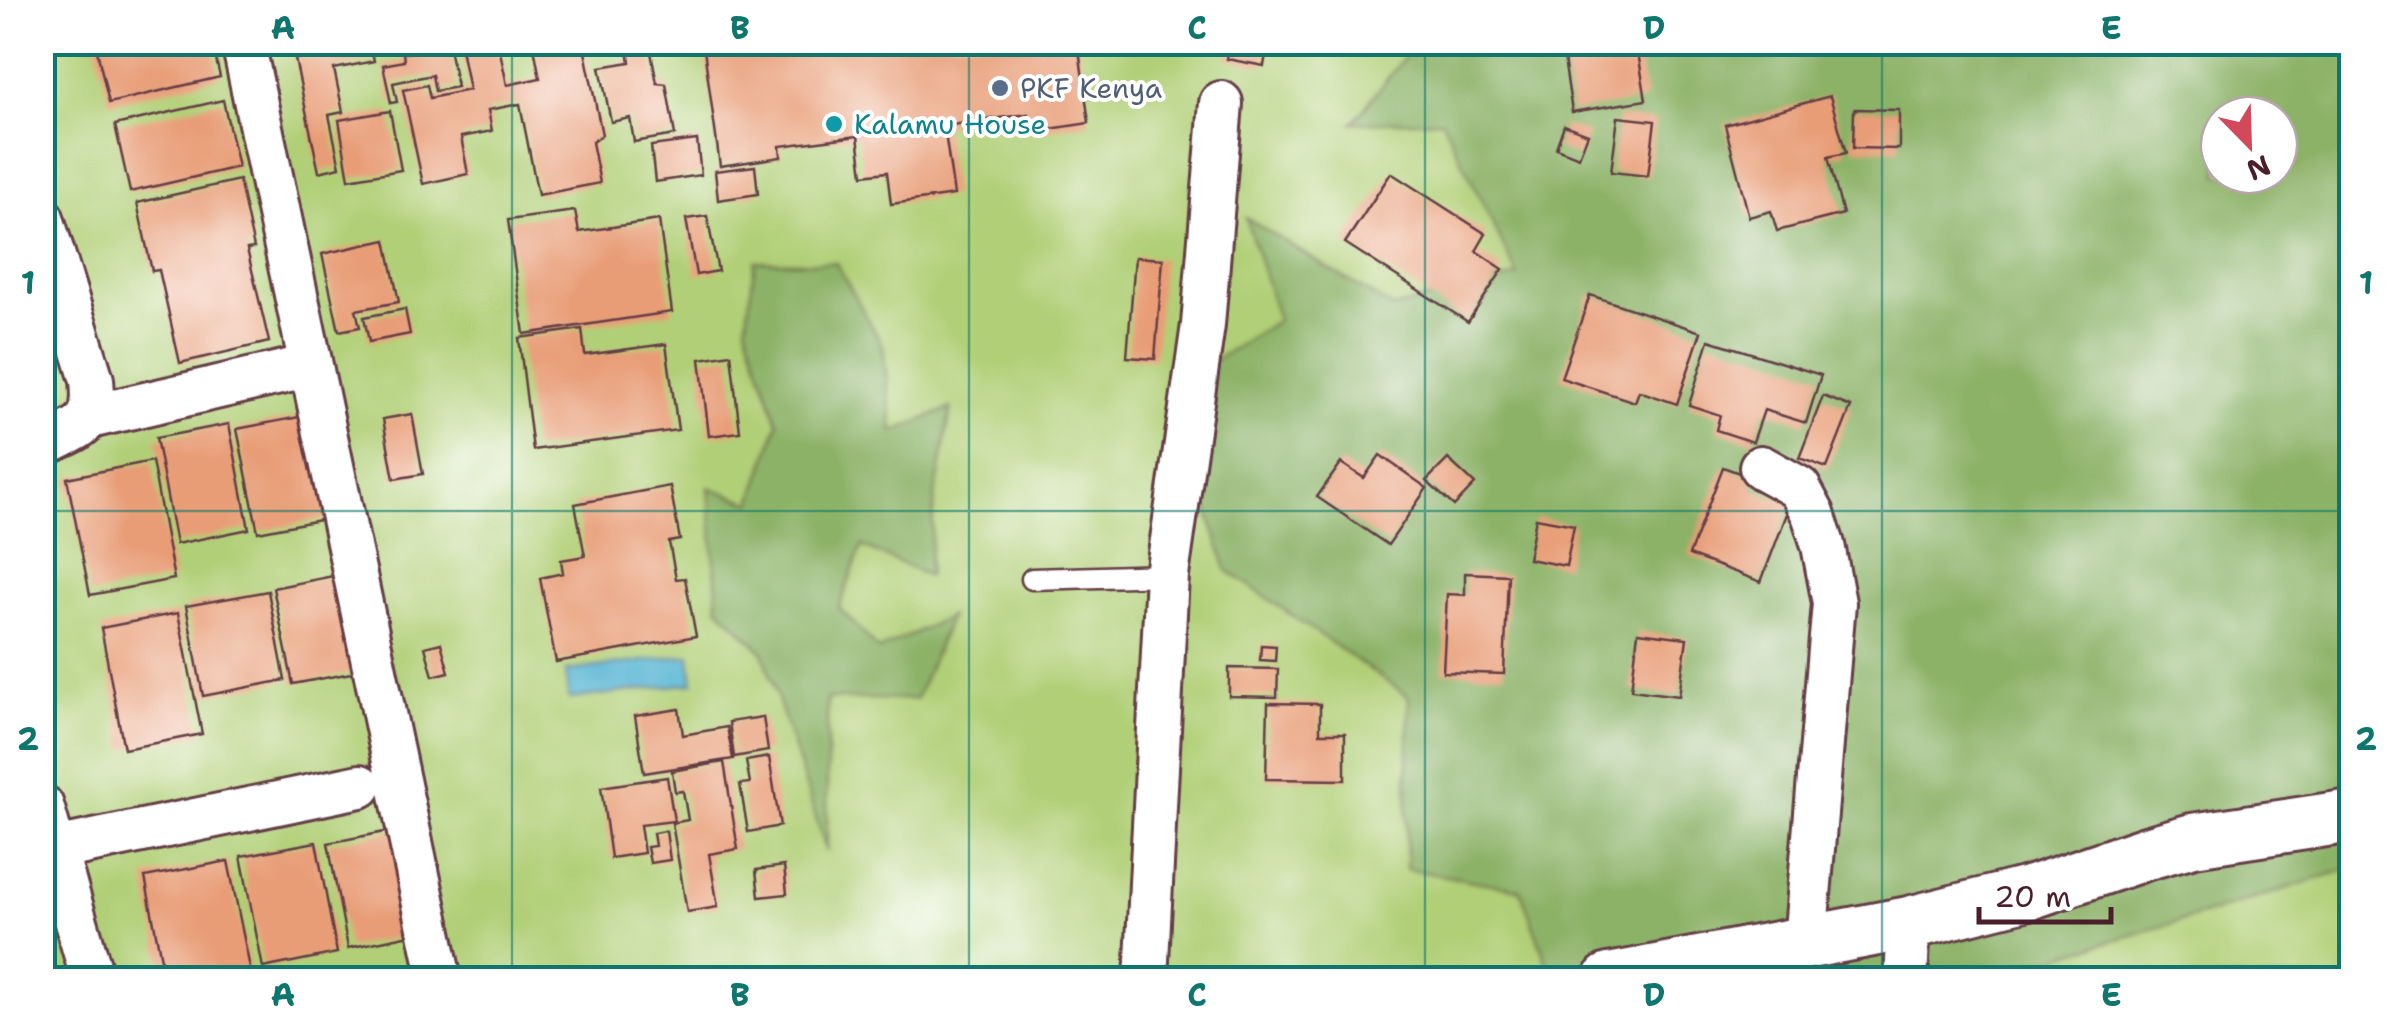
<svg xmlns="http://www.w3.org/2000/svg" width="2394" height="1022" viewBox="0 0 2394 1022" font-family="'Shantell Sans',sans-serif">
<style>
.green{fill:#b0cf76;stroke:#7d7750;stroke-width:2.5;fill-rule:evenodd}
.forest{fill:#8cb267;stroke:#6b6849;stroke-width:2.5;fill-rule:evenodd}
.water{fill:#52b3d1;stroke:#4e697e;stroke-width:2.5}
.building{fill:#e89d77}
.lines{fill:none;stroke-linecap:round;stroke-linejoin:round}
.service-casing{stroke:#643d44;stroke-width:25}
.minor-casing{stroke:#643d44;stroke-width:48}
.tertiary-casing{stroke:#643d44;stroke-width:58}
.service{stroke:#fff;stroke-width:20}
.minor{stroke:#fff;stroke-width:42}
.tertiary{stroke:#fff;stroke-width:52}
.grid{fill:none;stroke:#0f766e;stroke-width:2.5;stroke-opacity:0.55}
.service-dot{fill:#5c6f8a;stroke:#fff;stroke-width:4}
.culture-dot{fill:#0f9aa8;stroke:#fff;stroke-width:4}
.labels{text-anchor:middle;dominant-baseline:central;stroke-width:8;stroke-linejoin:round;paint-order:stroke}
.service-label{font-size:28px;fill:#4e5e75;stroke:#fff;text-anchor:start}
.culture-label{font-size:28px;fill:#0d838f;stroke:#fff;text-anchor:start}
.neatline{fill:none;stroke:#0f766e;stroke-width:4}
.grid-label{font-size:32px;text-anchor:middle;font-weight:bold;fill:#0f766e}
</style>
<rect width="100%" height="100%" fill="#fff"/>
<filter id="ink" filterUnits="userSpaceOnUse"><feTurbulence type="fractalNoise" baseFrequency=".01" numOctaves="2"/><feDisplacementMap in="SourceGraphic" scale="20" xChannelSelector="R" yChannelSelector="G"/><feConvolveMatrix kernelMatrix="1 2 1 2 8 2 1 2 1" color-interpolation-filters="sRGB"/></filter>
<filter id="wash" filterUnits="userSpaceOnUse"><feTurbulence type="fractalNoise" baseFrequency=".0048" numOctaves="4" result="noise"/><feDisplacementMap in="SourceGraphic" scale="40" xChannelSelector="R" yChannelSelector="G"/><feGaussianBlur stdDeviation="2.25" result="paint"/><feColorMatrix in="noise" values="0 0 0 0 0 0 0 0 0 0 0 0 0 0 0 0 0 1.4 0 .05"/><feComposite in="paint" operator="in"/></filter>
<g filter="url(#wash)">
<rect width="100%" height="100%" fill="#f6e6d1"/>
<path class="green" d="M43,43H2351V979H43ZM2219,115H2279V175H2219Z"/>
<g class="forest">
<path d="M1416,43H2351V868L2212,912L1978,979H1553L1520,889L1406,869L1409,697L1227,570L1169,389L1278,320L1246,218L1393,308L1518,276L1442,120L1352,123ZM2219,115H2279V175H2219Z"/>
<polygon points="755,261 836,263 883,346 893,432 951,408 935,497 928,576 862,546 839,608 879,650 950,616 916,699 827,699 827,852 763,652 718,607 709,487 752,503 778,423 746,327"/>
</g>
<polygon class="water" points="690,655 693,683 569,699 566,671"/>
<g id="blocks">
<g class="building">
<polygon points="95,42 212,42 220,77 109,103"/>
<polygon points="370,42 374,61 334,69 343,112 329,115 340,167 319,172 295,59"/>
<polygon points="418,42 435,42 436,51 449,48 457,87 435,91 432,75 393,83 397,102 391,103 383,65 404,61 403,53 420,50"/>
<polygon points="489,42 498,42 507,85 540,78 533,42 583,42 602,135 592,142 600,183 538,195 520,104 488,110 492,131 461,137 468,174 423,184 403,90 427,85 430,98 469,90 461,48"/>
<polygon points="627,42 649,42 657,83 666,84 675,135 634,142 630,118 611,122 600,67 630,62"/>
<polygon points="703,42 1078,42 1089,123 1030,132 1028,114 944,126 954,195 891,204 887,172 863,175 858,136 780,146 781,157 720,166"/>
<polygon points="1230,42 1268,42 1264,66 1227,59"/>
<polygon points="1637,47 1646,100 1572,112 1564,59"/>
<polygon points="1830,96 1846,153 1828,157 1843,214 1777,231 1771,211 1749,217 1725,125"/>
<polygon points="223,100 238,167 130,192 115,125"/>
<polygon points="1854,109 1899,110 1899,149 1853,148"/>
<polygon points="390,111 401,170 349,179 339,120"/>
<polygon points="1618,117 1655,121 1648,176 1611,172"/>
<polygon points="1564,125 1588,134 1579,157 1556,148"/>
<polygon points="697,140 701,175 655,182 651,146"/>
<polygon points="755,166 758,194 718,200 715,171"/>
<polygon points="1391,173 1486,234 1476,251 1503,269 1468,322 1345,243"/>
<polygon points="239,180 254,248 247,249 269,342 180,363 159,270 152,271 137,203"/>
<polygon points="575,211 579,232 659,220 672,312 524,334 508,220"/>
<polygon points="707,216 718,271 696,275 686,219"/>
<polygon points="386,240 399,302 356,310 360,327 339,331 322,254"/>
<polygon points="1135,257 1163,259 1155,359 1127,357"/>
<polygon points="1590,295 1701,332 1677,404 1639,391 1635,402 1561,378"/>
<polygon points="405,309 410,334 369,342 364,317"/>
<polygon points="582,329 585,355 666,344 678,430 533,450 519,338"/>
<polygon points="1709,340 1821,375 1806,423 1764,410 1753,442 1716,430 1720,415 1689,405"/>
<polygon points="731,354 740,432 709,436 700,359"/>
<polygon points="1823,396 1851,407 1827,468 1799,458"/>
<polygon points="315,414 335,517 258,532 237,429"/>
<polygon points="412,414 423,474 394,479 383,419"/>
<polygon points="229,424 249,529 176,544 156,438"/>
<polygon points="1380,455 1427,488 1388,545 1317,497 1341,463 1364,478"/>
<polygon points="1448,459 1475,484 1454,506 1426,481"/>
<polygon points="152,461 174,579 90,595 67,478"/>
<polygon points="1723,467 1756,479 1752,489 1791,503 1761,582 1689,555"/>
<polygon points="670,486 680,540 669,542 676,579 685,578 696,636 556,662 540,578 563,573 561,560 585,556 575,504"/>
<polygon points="1536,518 1574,525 1566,566 1528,559"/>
<polygon points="348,573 367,670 293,684 273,588"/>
<polygon points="1465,573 1508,575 1504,674 1443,672 1447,594 1465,595"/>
<polygon points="268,591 285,680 203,696 186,606"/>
<polygon points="178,613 202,734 124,749 101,628"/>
<polygon points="1638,632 1687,638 1679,696 1631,690"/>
<polygon points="441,643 449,672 433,676 425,647"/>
<polygon points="1261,645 1276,646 1275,661 1260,660"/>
<polygon points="1229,668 1278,669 1277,697 1229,696"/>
<polygon points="1268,703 1320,704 1320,733 1345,733 1345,780 1266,779"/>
<polygon points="679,709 683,735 727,727 733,759 644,773 635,716"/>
<polygon points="763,717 768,751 734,757 729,722"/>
<polygon points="769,757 780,826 748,832 740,784 750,783 746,761"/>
<polygon points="724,762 738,849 709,854 718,907 687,912 672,823 688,820 683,791 675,792 672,771"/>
<polygon points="667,777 674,821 640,825 644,853 611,858 601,787"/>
<polygon points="400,829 420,933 348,948 328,843"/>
<polygon points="666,831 670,860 650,863 647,847 655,846 653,833"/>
<polygon points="316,842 337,953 263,968 241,856"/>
<polygon points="228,861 252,978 165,980 145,877"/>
<polygon points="784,866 787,894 759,897 756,870"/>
</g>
</g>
</g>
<g filter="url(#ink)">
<use href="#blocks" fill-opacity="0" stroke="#643d44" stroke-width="2.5"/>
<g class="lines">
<defs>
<polyline id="service" points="1032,579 1167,575"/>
<g id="minor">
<polyline points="243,42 440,980"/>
<path d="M42,218L92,380C97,429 79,426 42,446"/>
<polyline points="89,417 310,366"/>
<polyline points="1761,467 1799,488 1813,514 1823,545 1834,603 1805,942"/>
<polyline points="42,806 93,980"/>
<polyline points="55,849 360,786"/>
<polyline points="1146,980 1167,575 1203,325 1221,103"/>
<polyline points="1906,980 1909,923"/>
</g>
<polyline id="tertiary" points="1609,980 1909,923 2032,892 2147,853 2193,840 2352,816"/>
</defs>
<use href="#service" class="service-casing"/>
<use href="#minor" class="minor-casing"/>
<use href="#tertiary" class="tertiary-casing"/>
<use href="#service" class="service"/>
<use href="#minor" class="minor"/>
<use href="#tertiary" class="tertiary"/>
</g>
</g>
<path class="grid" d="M512,42V980M969,42V980M1425,42V980M1882,42V980M42,511H2352"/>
<circle class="service-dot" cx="1000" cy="88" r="10"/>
<circle class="culture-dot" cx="834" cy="124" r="10"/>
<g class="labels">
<g class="service-label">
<text x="1020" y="88">PKF Kenya</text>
</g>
<g class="culture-label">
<text x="854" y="124">Kalamu House</text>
</g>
</g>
<rect width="2394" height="1022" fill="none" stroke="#fff" stroke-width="110"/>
<g transform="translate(2249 145) rotate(157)"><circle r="48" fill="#ffffff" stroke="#b7a5aa" stroke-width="2.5"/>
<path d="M0-8L18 38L0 25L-18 38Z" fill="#d1495b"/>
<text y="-15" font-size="28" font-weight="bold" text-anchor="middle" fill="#4a1f2b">N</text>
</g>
<path d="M1979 907v15h132v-15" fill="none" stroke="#4a1f2b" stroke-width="5"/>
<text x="1994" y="907" font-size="30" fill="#4a1f2b" stroke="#ffffff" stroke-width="8" paint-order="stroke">20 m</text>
<rect x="55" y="55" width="2284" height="912" class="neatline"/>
<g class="grid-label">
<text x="283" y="39">A</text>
<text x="740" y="39">B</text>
<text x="1197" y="39">C</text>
<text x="1654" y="39">D</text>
<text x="2111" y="39">E</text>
<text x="28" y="294">1</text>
<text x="2366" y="294">1</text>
<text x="28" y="750">2</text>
<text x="2366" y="750">2</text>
<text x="283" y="1006">A</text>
<text x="740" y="1006">B</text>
<text x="1197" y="1006">C</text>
<text x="1654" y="1006">D</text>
<text x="2111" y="1006">E</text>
</g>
</svg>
